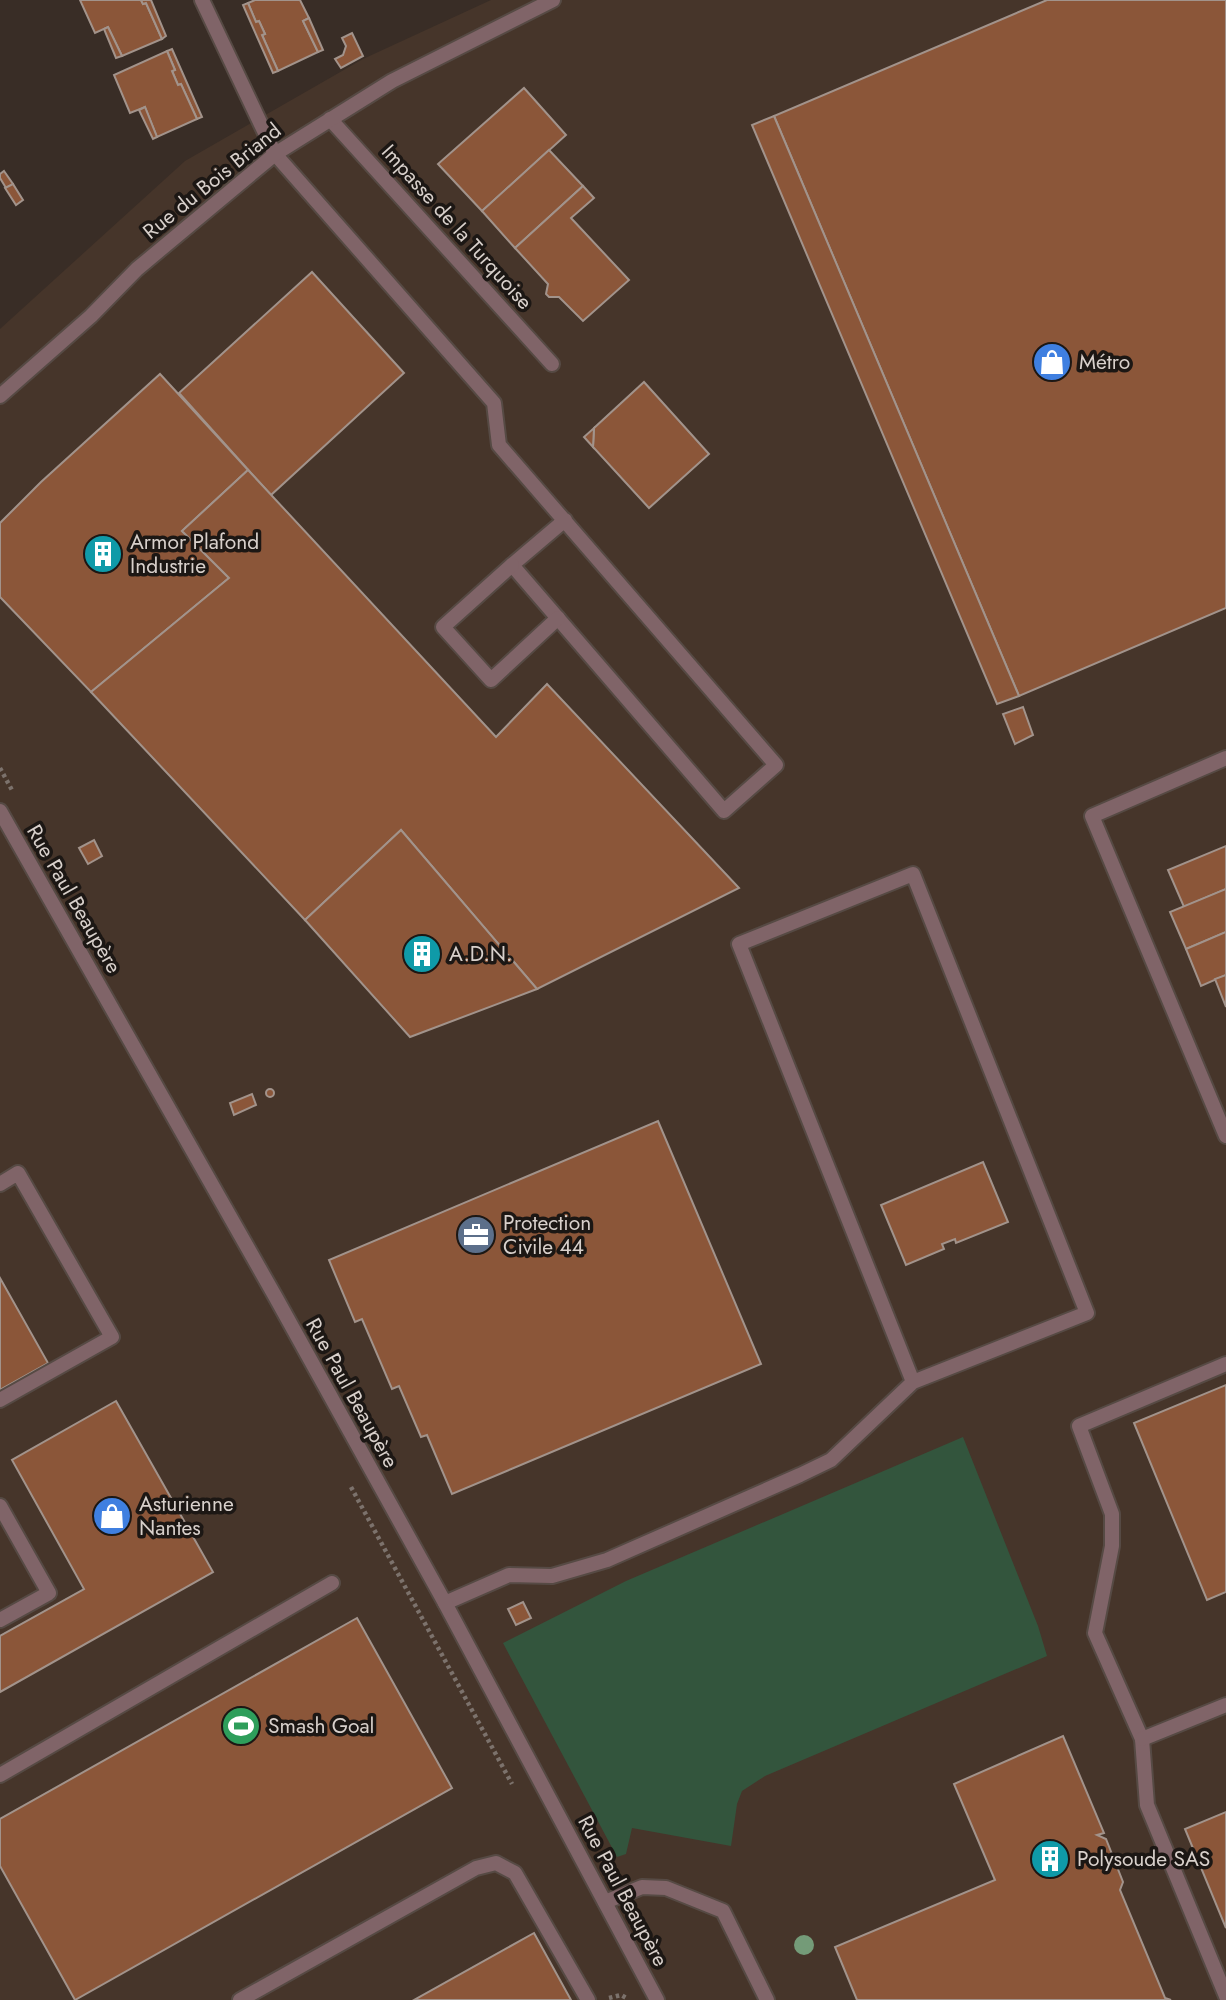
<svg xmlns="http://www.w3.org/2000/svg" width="1226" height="2000" viewBox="0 0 1226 2000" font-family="Jost,sans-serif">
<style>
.built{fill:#46352a}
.green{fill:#33553d}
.building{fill:#8b5639;stroke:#a2938b;stroke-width:2}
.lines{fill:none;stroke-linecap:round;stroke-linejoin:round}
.lane-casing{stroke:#564a44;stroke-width:18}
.street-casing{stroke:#564a44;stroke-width:18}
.path{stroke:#7c726c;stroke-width:4.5;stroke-dasharray:3.5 3.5;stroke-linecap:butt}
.lane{stroke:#806468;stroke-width:14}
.street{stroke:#806468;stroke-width:14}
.tree{fill:#749b78}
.labels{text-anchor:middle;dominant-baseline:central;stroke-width:7;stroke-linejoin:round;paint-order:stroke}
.street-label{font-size:21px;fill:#d8d0cb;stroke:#1c1714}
.poi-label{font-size:21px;fill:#d8d0cb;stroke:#1c1714;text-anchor:start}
</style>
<rect width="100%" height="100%" fill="#392d26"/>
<polygon class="built" points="491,0 1226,0 1226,2000 0,2000 0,329 185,161 363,59"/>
<polygon class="green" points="963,1437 1038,1626 1047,1656 765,1776 742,1791 737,1804 731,1846 632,1828 626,1854 617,1857 503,1643 626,1581"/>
<g class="building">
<polygon points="80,0 141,0 143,4 146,3 162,39 122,56 108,27 95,33"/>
<polygon points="141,0 151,0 166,36 162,39 146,3 143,4"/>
<polygon points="255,0 300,0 309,18 303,21 318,52 278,71 262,35 265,34 259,21 256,22 248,3"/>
<polygon points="1047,0 1226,0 1226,608 1019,696 774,116"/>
<polygon points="248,3 256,22 259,21 265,34 262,35 278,71 273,73 243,5"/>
<polygon points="309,18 323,50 318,52 303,21"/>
<polygon points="108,27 122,56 116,58 104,29"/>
<polygon points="352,33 363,56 341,68 335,59 343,55 346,46 342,38"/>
<polygon points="172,49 202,117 197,119 181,84 178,85 172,71 175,70 167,51"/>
<polygon points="167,51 175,70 172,71 178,85 181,84 197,119 157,137 145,107 130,113 114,75"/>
<polygon points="524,88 566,135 482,211 438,164"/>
<polygon points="145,107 157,137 153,139 139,110"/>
<polygon points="774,116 1019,696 997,704 752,125"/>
<polygon points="549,150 583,186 515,248 482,211"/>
<polygon points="4,171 13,184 6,188 0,178 0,174"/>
<polygon points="13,184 23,200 16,205 5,188"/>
<polygon points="583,186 594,198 571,218 629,280 583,321 559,297 549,297 546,294 548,284 515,248"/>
<polygon points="312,272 404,373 271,495 179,393"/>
<polygon points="160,374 248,470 182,531 229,578 91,692 0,597 0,523 41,482"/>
<polygon points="644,382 709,454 649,508 593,447 594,428"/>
<polygon points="594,428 593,447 584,437"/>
<polygon points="248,470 496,737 547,684 739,888 537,989 401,830 305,920 91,692 229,578 182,531"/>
<polygon points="1023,707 1033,735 1015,744 1003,714"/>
<polygon points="401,830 537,989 410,1037 305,920"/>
<polygon points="94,840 102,856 88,864 79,848"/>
<polygon points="1226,846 1226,889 1184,907 1168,870"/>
<polygon points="1226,889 1226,932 1186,949 1170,912"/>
<polygon points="1226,932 1226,975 1201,986 1186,949"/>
<polygon points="1226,975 1226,1007 1215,979"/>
<circle cx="270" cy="1093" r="4"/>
<polygon points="252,1094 256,1105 234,1115 230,1103"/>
<polygon points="658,1121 761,1364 452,1494 427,1435 421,1437 399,1386 392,1389 362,1319 355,1322 329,1260"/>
<polygon points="983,1162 1008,1222 956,1243 955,1239 942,1244 944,1249 906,1265 881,1205"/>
<polygon points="0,1278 48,1363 0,1390"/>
<polygon points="1226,1385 1226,1592 1207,1600 1134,1423"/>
<polygon points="116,1401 213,1572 0,1692 0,1636 84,1589 12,1460"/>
<polygon points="523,1602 531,1618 516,1625 508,1609"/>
<polygon points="357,1618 452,1788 75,2000 0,1866 0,1819"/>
<polygon points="1063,1736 1104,1833 1097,1835 1106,1839 1123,1882 1120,1890 1165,1998 1171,2000 857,2000 835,1947 995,1880 954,1784"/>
<polygon points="1226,1812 1226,1928 1185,1829"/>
<polygon points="534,1933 571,2000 414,2000"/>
</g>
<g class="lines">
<defs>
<g id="lane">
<polyline points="275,154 494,403 499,445 776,765 724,811 512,565 565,520"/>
<polyline points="512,565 443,627 491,680 558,618"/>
<polyline points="1226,758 1092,816 1226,1136"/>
<polyline points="0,1184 18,1173 112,1337 0,1400"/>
<polyline points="1226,1364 1079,1426 1112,1514 1112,1546 1095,1633 1142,1739 1147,1805 1226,1996"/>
<polyline points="0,1506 49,1593 0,1620"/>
<polyline points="445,1603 509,1575 552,1576 607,1560 800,1475 831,1460 913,1382 1087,1313 913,874 739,944 913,1382"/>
<polyline points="1142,1739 1226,1705"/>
<polyline points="0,1775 332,1583"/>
<polyline points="605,1902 642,1887 666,1888 723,1911 767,2000"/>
<polyline points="240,2000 476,1868 496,1863 515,1873 588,2000"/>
</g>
<g id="street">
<polyline points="202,0 275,154"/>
<polyline points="330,119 552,364"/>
<polyline points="0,396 91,316 137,269 275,154 392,81 553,0"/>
<polyline points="0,811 275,1296 445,1603 657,2000"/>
</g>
</defs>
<use href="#lane" class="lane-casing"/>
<use href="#street" class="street-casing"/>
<g class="path">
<polyline points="0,768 13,792"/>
<polyline points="351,1487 512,1784"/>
<polyline points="609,1998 621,1995 628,1999"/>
</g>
<use href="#lane" class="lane"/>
<use href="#street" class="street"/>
</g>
<circle class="tree" cx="804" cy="1945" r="10"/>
<defs>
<symbol id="shop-disc" viewBox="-11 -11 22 22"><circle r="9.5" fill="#3f7fe0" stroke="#1c1714"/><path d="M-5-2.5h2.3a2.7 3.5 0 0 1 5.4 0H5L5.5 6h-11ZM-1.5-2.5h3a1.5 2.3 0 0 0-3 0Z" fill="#fff"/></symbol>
<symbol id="building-disc" viewBox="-11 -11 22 22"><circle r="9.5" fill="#0f9aa8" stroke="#1c1714"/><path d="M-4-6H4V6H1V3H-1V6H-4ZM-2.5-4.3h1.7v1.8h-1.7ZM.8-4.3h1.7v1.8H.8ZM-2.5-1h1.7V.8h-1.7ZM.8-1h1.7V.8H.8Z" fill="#fff"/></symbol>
<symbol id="office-disc" viewBox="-11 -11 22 22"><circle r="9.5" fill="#5c6f8a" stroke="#1c1714"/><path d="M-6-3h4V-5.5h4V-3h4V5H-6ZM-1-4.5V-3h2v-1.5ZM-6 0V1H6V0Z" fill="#fff"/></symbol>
<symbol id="stadium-disc" viewBox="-11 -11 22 22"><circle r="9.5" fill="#2e9e5b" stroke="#1c1714"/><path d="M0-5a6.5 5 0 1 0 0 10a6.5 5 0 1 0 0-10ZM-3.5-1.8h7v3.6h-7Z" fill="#fff"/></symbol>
</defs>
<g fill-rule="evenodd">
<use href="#shop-disc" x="1030" y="340" width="44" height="44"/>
<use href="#building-disc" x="81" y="532" width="44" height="44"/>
<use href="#building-disc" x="400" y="932" width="44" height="44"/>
<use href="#office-disc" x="454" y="1213" width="44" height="44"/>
<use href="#shop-disc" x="90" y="1494" width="44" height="44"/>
<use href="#stadium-disc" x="219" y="1704" width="44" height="44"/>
<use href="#building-disc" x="1028" y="1837" width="44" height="44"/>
</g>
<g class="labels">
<g class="street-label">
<text transform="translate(212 181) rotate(-39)">Rue du Bois Briand</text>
<text transform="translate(457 227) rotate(48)">Impasse de la Turquoise</text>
<text transform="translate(74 899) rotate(60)">Rue Paul Beaupère</text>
<text transform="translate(352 1393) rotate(61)">Rue Paul Beaupère</text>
<text transform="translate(623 1891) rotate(62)">Rue Paul Beaupère</text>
</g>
<g class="poi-label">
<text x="1079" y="362">Métro</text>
<text x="130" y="542">Armor Plafond<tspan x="130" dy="24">Industrie</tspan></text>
<text x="449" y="954">A.D.N.</text>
<text x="503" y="1223">Protection<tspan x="503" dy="24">Civile 44</tspan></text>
<text x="139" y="1504">Asturienne<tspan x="139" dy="24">Nantes</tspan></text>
<text x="268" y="1726">Smash Goal</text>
<text x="1077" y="1859">Polysoude SAS</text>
</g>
</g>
</svg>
